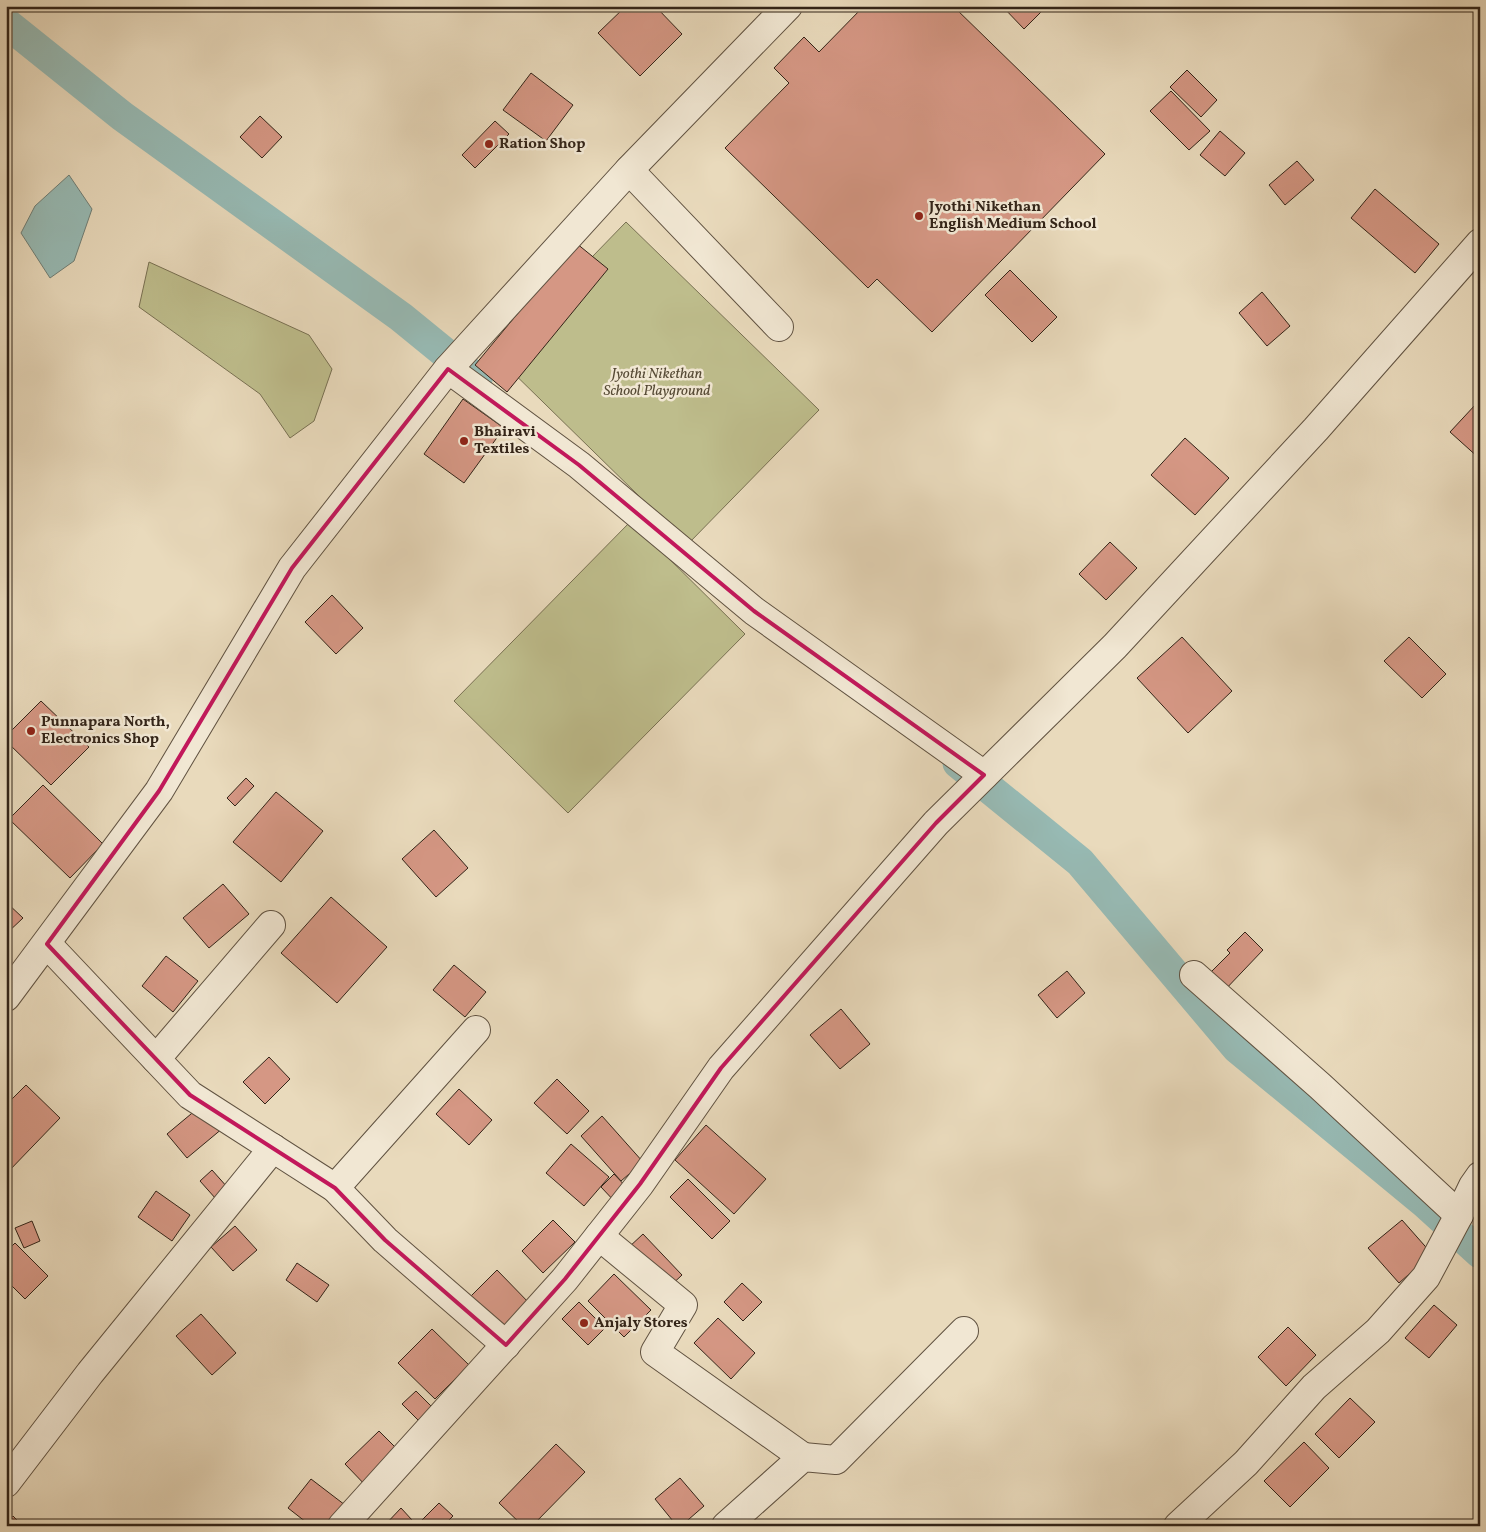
<svg xmlns="http://www.w3.org/2000/svg" width="1486" height="1532" viewBox="0 0 1486 1532" font-family="Vollkorn,serif">
<style>
.green{fill:#bebd8c;stroke:#787052}
.water{fill:#97bab4;stroke:#6f7e76}
.lines{fill:none;stroke-linecap:round;stroke-linejoin:round}
.canal{stroke:#97bab4;stroke-width:31}
.building{fill:#d59784;stroke:#332418}
.minor-casing{stroke:#605241;stroke-width:30}
.minor{stroke:#f1e7d3;stroke-width:28}
.marked{fill:none;stroke:#c2185b;stroke-width:4;stroke-linejoin:round}
.poi-dot{fill:#8f2418;stroke:#f1e7d3;stroke-width:2}
.labels{text-anchor:middle;dominant-baseline:central;stroke-width:5;stroke-linejoin:round;paint-order:stroke}
.poi-label{font-size:15px;font-weight:bold;fill:#332418;stroke:#f1e7d3;text-anchor:start}
.park-label{font-size:15px;font-style:italic;fill:#564a35;stroke:#f1e7d3}
</style>
<rect width="100%" height="100%" fill="#e9dabc"/>
<filter id="stains"><feTurbulence type="fractalNoise" baseFrequency=".004" numOctaves="4"/><feColorMatrix values="0 0 0 0 .2 0 0 0 0 .09 0 0 0 0 .02 0 0 0 .5 -.17"/></filter>
<radialGradient id="worn" r=".72"><stop offset=".6" stop-color="#630" stop-opacity="0"/><stop offset="1" stop-color="#630" stop-opacity=".3"/></radialGradient>
<g class="green">
<polygon points="626,222 819,410 688,544 496,356"/>
<polygon points="149,262 309,335 332,369 314,421 290,438 260,394 139,307"/>
<polygon points="631,521 745,634 568,813 454,701"/>
</g>
<polygon class="water" points="69,175 92,209 74,261 50,278 21,233 35,206"/>
<g class="lines">
<g class="canal">
<polyline points="6,23 122,116 401,317 477,379"/>
<polyline points="958,763 1080,862 1237,1048 1425,1203 1480,1253"/>
</g>
</g>
<g class="building">
<polygon points="626,6 655,6 682,34 640,76 598,33"/>
<polygon points="864,6 953,6 1105,154 932,332 877,279 868,288 725,148 789,83 774,68 804,37 819,52"/>
<polygon points="1002,6 1047,6 1024,29"/>
<polygon points="1187,70 1217,100 1201,117 1170,87"/>
<polygon points="531,73 573,105 546,141 503,110"/>
<polygon points="1171,91 1210,131 1189,150 1150,111"/>
<polygon points="260,116 282,137 262,158 240,137"/>
<polygon points="495,121 509,134 475,168 462,155"/>
<polygon points="1220,131 1245,153 1225,176 1200,155"/>
<polygon points="1297,161 1314,180 1285,205 1269,185"/>
<polygon points="1375,189 1439,244 1415,273 1351,218"/>
<polygon points="576,243 608,269 507,392 475,365"/>
<polygon points="1010,270 1057,317 1032,342 985,295"/>
<polygon points="1262,292 1290,326 1267,346 1239,313"/>
<polygon points="463,399 504,428 464,483 424,454"/>
<polygon points="1476,404 1480,407 1480,459 1450,432"/>
<polygon points="1185,438 1229,478 1195,515 1151,475"/>
<polygon points="1110,542 1137,568 1106,600 1079,574"/>
<polygon points="332,595 363,628 336,654 305,622"/>
<polygon points="1182,637 1232,691 1188,733 1137,678"/>
<polygon points="1409,637 1446,674 1422,698 1384,661"/>
<polygon points="41,701 89,747 51,785 6,741 6,736"/>
<polygon points="246,778 254,786 235,806 227,798"/>
<polygon points="43,785 103,844 70,878 9,819"/>
<polygon points="276,792 323,831 281,882 233,842"/>
<polygon points="434,830 468,868 436,897 402,859"/>
<polygon points="223,884 249,914 209,948 183,918"/>
<polygon points="331,897 387,947 337,1003 281,953"/>
<polygon points="6,902 23,918 6,934"/>
<polygon points="1245,932 1263,950 1222,993 1206,977 1230,953 1227,950"/>
<polygon points="166,956 198,981 173,1012 142,986"/>
<polygon points="454,965 486,992 465,1017 433,990"/>
<polygon points="1067,971 1085,993 1057,1018 1038,995"/>
<polygon points="841,1009 870,1044 840,1069 810,1035"/>
<polygon points="269,1057 290,1079 265,1104 243,1082"/>
<polygon points="557,1079 589,1111 567,1134 534,1103"/>
<polygon points="26,1085 60,1118 6,1174 6,1105"/>
<polygon points="459,1089 492,1120 469,1145 436,1114"/>
<polygon points="203,1104 223,1128 187,1158 167,1134"/>
<polygon points="602,1116 643,1162 621,1181 581,1136"/>
<polygon points="706,1125 766,1179 734,1214 675,1160"/>
<polygon points="571,1144 609,1177 584,1206 546,1173"/>
<polygon points="212,1170 228,1188 216,1199 200,1181"/>
<polygon points="614,1174 630,1191 617,1204 601,1187"/>
<polygon points="688,1179 730,1221 712,1239 670,1197"/>
<polygon points="156,1191 190,1215 172,1241 138,1217"/>
<polygon points="553,1220 575,1242 543,1273 522,1251"/>
<polygon points="1402,1220 1432,1254 1399,1283 1368,1248"/>
<polygon points="32,1221 40,1241 24,1248 15,1228"/>
<polygon points="235,1226 257,1250 233,1271 211,1247"/>
<polygon points="643,1234 682,1275 667,1289 628,1248"/>
<polygon points="15,1243 48,1276 25,1299 6,1280 6,1252"/>
<polygon points="297,1263 329,1285 317,1302 286,1280"/>
<polygon points="497,1270 532,1306 506,1331 471,1296"/>
<polygon points="614,1274 651,1310 624,1337 588,1301"/>
<polygon points="742,1283 762,1302 743,1321 724,1302"/>
<polygon points="579,1302 605,1328 588,1345 562,1319"/>
<polygon points="1434,1305 1457,1325 1429,1358 1405,1338"/>
<polygon points="201,1314 236,1353 212,1375 176,1336"/>
<polygon points="718,1318 755,1353 731,1379 694,1343"/>
<polygon points="1288,1327 1316,1355 1286,1386 1258,1357"/>
<polygon points="432,1329 469,1365 435,1399 398,1363"/>
<polygon points="416,1391 436,1411 422,1424 402,1404"/>
<polygon points="1350,1398 1375,1422 1339,1458 1315,1434"/>
<polygon points="379,1431 404,1456 370,1490 345,1464"/>
<polygon points="1304,1442 1329,1468 1290,1507 1264,1481"/>
<polygon points="556,1444 585,1472 532,1526 523,1526 499,1503"/>
<polygon points="680,1478 704,1506 681,1526 677,1526 655,1499"/>
<polygon points="311,1479 345,1505 328,1526 311,1526 288,1508"/>
<polygon points="439,1503 453,1516 443,1526 420,1526 418,1524"/>
<polygon points="401,1508 412,1520 406,1526 384,1526"/>
<polygon points="13,1516 23,1526 6,1526 6,1523"/>
</g>
<g class="lines">
<defs>
<g id="minor">
<polyline points="629,170 779,327"/>
<polyline points="448,369 579,465 754,611 984,775"/>
<polyline points="47,944 190,1095 335,1188 385,1240 506,1345"/>
<polyline points="1194,975 1320,1086 1459,1215"/>
<polyline points="6,997 159,791 292,568 448,369 629,170 788,6"/>
<polyline points="156,1059 271,925"/>
<polyline points="335,1188 476,1030"/>
<polyline points="599,1236 683,1305 655,1352 803,1457"/>
<polyline points="6,1483 90,1373 273,1148"/>
<polyline points="342,1526 565,1279 640,1184 721,1068 936,823 1115,646 1316,429 1480,243"/>
<polyline points="726,1526 803,1457 836,1460 964,1331"/>
<polyline points="1178,1526 1246,1463 1314,1387 1378,1331 1426,1277 1459,1215 1473,1186 1480,1176"/>
</g>
</defs>
<use href="#minor" class="minor-casing"/>
<use href="#minor" class="minor"/>
</g>
<path class="marked" d="M448,369L579,465L754,611L984,775L936,823L721,1068L640,1184L565,1279L506,1345L385,1240L335,1188L190,1095L47,944L159,791L292,568Z"/>
<g class="poi-dot">
<circle cx="489" cy="144" r="5"/>
<circle cx="919" cy="216" r="5"/>
<circle cx="464" cy="441" r="5"/>
<circle cx="31" cy="731" r="5"/>
<circle cx="584" cy="1323" r="5"/>
</g>
<g class="labels">
<g class="poi-label">
<text x="499" y="144">Ration Shop</text>
<text x="929" y="207">Jyothi Nikethan<tspan x="929" dy="17">English Medium School</tspan></text>
<text x="474" y="432">Bhairavi<tspan x="474" dy="17">Textiles</tspan></text>
<text x="41" y="722">Punnapara North,<tspan x="41" dy="17">Electronics Shop</tspan></text>
<text x="594" y="1323">Anjaly Stores</text>
</g>
<g class="park-label">
<text x="657" y="374">Jyothi Nikethan<tspan x="657" dy="17">School Playground</tspan></text>
</g>
</g>
<rect width="1486" height="1532" fill="none" stroke="#e9dabc" stroke-width="25"/>
<rect x="8" y="8" width="1471" height="1517" fill="none" stroke="#332418" stroke-width="2.5"/>
<rect x="12" y="12" width="1461" height="1507" fill="none" stroke="#332418"/>
<rect width="100%" height="100%" filter="url(#stains)"/>
<rect width="100%" height="100%" fill="url(#worn)"/>
</svg>
